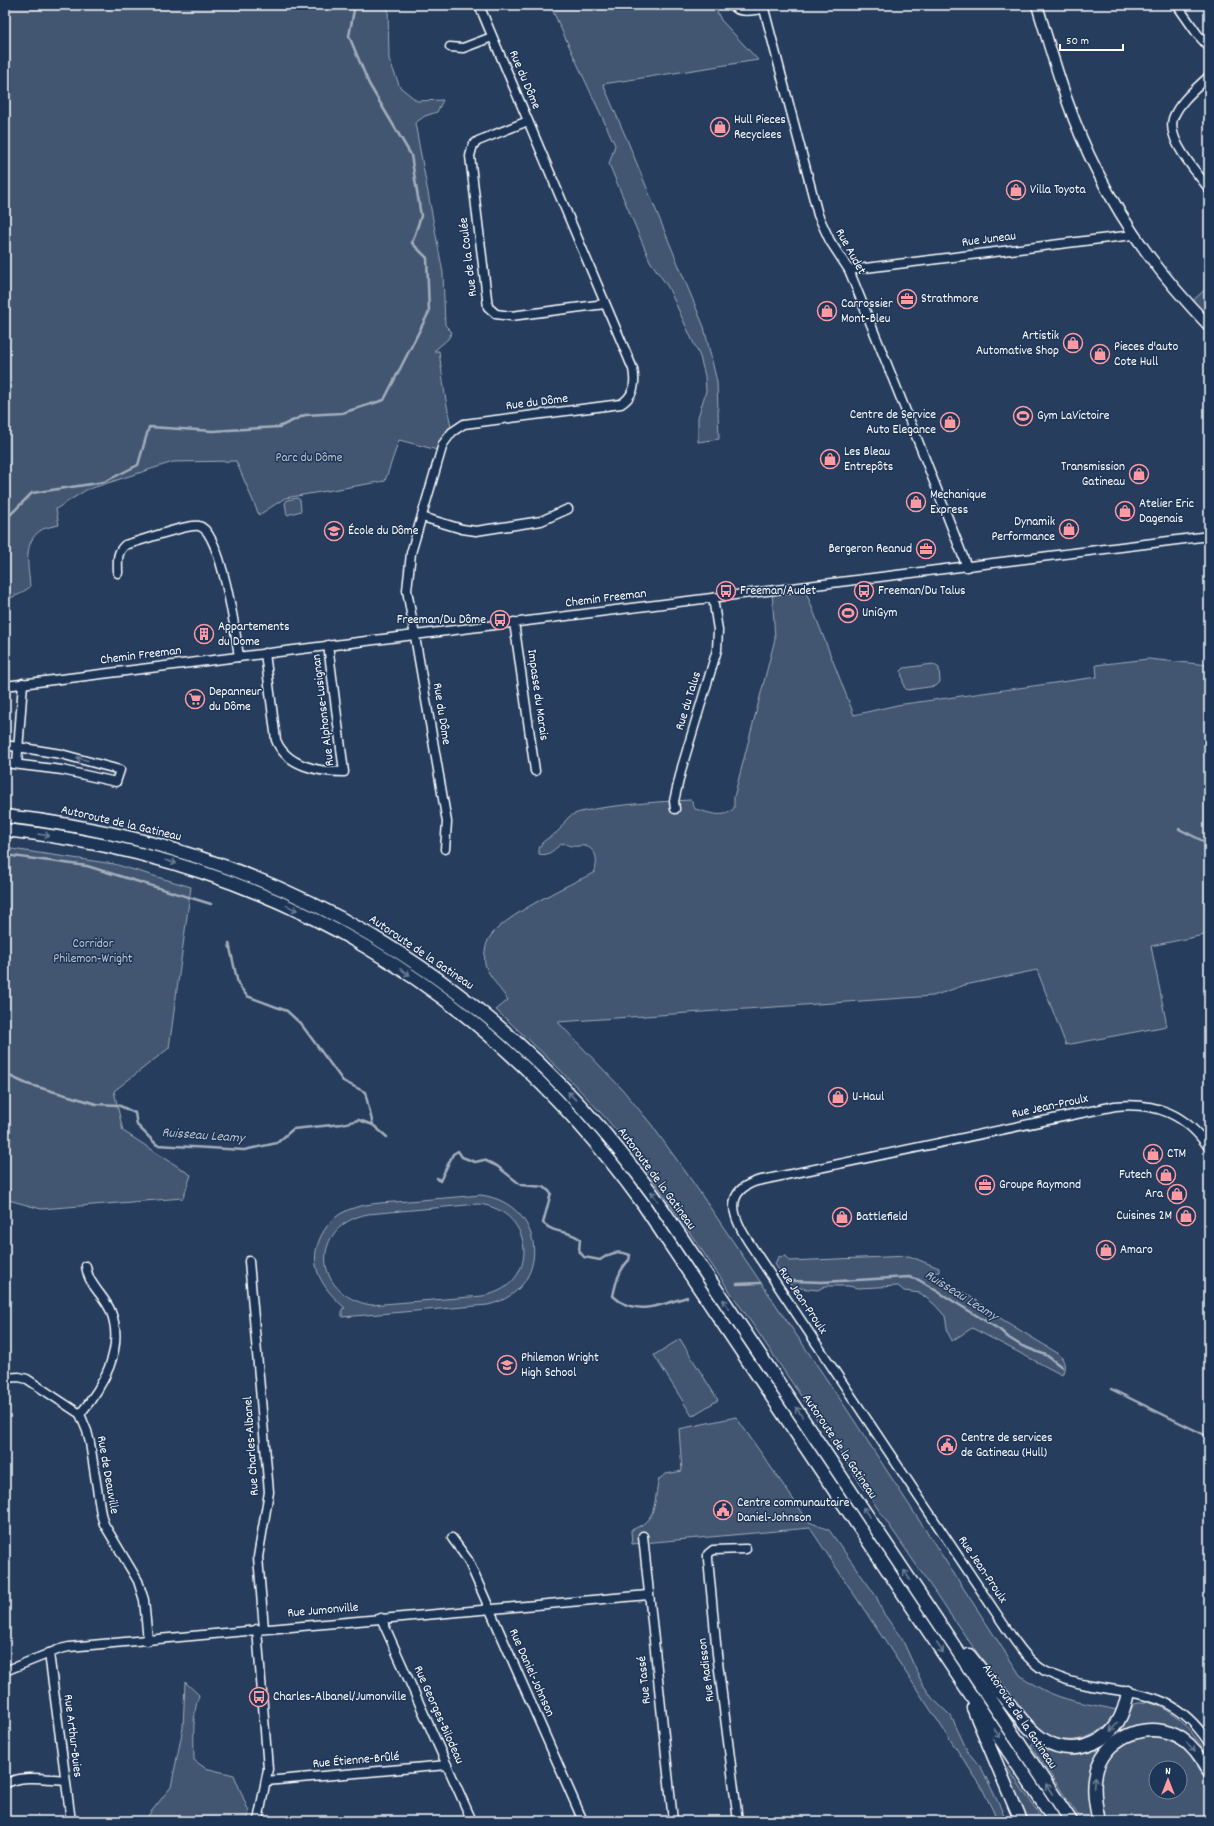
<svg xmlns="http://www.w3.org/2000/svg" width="1214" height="1826" viewBox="0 0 1214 1826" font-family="Dekko,sans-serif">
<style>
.green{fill:#425672;stroke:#a0aab8;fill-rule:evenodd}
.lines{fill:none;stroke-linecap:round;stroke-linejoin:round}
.stream{stroke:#a4aebb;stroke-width:2.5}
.minor-casing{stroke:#fff;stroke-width:11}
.major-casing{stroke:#fff;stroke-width:13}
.highway-casing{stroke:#fff;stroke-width:15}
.minor{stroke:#1d3557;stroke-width:8}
.major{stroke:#1d3557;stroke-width:10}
.highway{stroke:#1d3557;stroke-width:12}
.oneway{stroke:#6c7c92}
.labels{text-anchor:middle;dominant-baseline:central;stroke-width:3;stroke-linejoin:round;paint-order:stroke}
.street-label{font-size:13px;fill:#fff;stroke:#1d3557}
.poi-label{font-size:13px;fill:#fff;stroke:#1d3557;text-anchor:start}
.park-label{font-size:13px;fill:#bdc4ce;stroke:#1d3557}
.water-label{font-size:14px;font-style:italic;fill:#bbc2cc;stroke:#1d3557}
</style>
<rect width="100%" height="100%" fill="#263d5e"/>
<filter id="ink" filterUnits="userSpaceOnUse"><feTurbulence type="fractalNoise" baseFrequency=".025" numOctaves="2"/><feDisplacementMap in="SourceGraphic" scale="8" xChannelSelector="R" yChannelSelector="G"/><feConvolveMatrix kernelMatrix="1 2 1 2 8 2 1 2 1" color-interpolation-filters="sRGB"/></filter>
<g filter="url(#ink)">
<g class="green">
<path d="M5,5H388L389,59L400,87L417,101L443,100L437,112L425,116L415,123L443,273L445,325L452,332L448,339L434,351H439L445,395L452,432L441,451L399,440L385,481L285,498L259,515L236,461L173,462L86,490L56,509L59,525C54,526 48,527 43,529C21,541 29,568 30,587L20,594L5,600Z"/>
<polygon points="550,5 714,5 721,20 758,60 603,84 628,142 704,327 717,382 719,439 698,442 698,417 706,391 705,376 700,357 668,287 650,261 609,164 615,145"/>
<polygon points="1209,286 1209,326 1189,304"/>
<polygon points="297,498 300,500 301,511 287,515 285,503 287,500"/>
<path d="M804,587L854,715L897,705L1097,677L1096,665L1148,659L1209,665V934L1151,946L1167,1026L1066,1045L1037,970L965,985L933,996L558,1022L622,1089L651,1124L690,1178L846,1408L1020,1675C1054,1701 1077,1701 1117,1710C1103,1738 1068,1750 1041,1731C1027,1721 1016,1703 1005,1689C969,1644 937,1595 904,1547C852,1471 800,1395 749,1319C723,1282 698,1244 672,1207C656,1184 640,1160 623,1138C584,1092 541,1050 496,1010L508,1000C502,992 489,975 486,967C483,960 485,943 490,937C502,917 571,883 594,873C598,862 598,850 585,846C581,845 577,847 572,846C569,846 566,844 563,843C554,848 550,857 539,854C538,841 547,840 556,833C562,829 564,820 570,816C586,806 668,801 691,800L695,809C708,812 724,820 734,808V797L775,639L772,591Z"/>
<polygon points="933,664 939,668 940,682 936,686 907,690 904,687 901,671 904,668"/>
<polygon points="5,848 114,864 191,887 169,1048 114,1091 123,1131 191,1175 183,1198 41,1209 5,1199"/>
<path d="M481,1195C547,1204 553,1290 488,1305L342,1317V1309L345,1308C329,1294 312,1275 316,1251C319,1236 327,1223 340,1214C360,1202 386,1203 408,1201C432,1199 457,1197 481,1195ZM478,1204C536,1210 541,1287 482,1296L371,1305C312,1295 310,1225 368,1214Z"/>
<path d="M785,1256L789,1261L909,1256L939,1268V1272L933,1273L934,1277L968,1295L1000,1318L1059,1354C1065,1361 1066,1367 1062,1375L972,1328L952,1341L948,1333L945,1316L934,1304L920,1293L904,1291L898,1286L858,1288L848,1286H825L818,1290L790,1287L791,1281L782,1275L775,1264L778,1257Z"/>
<polygon points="680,1339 718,1400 692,1416 654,1355"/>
<path d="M736,1417L809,1522L829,1530L876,1596L884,1614L902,1639L922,1683L933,1699L951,1716L968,1752L982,1769L1007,1821H998L981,1786L810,1528L632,1544L631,1530C659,1520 653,1502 659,1479L666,1474L682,1471L679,1429Z"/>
<path d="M185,1682L199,1695C192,1715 194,1739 194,1760L205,1768L234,1775L249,1812L247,1821H145L150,1813L171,1787L183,1728Z"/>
<path d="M1145,1702C1170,1706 1188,1726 1202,1746L1199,1747C1189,1742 1168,1727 1159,1725C1140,1721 1112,1731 1102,1748C1098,1755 1095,1809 1094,1821H1082L1031,1746L1036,1741L1070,1752L1127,1716L1134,1704Z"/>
<path d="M1146,1736L1162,1738L1177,1744L1189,1754L1209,1786V1821H1107C1093,1780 1101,1747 1146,1736ZM1156,1768H1180V1792H1156Z"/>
<polygon points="1007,1767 1044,1821 1026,1821 1004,1769"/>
</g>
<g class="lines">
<g class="stream">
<polyline points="5,520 32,493 104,482 138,465 149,427 213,431 279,427 305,415 342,413 384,400 429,312 427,258 412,243 421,216 411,155 369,84 349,36 355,5"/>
<polyline points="1179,829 1203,841 1209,840"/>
<polyline points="5,855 87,866 211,904"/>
<polyline points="229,943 238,984 247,996 287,1011 301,1024 343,1081 365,1092 373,1125"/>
<polyline points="5,1074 27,1084 83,1100 96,1104 118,1105 135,1113 137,1125 157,1145 244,1150 277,1143 293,1129 342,1124 359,1120 373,1125 387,1137"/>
<path d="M437,1178L440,1181L453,1154L458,1151L462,1157L475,1162L484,1160L497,1166L521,1185L544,1187L551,1193L543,1223C556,1235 566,1229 580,1239L579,1251L584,1257L600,1260C610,1253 618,1250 630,1255L629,1260C619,1270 616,1282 613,1296C635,1317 661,1305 687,1297"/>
<polyline points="792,1281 822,1282 909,1277 919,1280 1000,1330 1009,1338 1022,1346 1046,1355 1062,1367"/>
<polyline points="737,1284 760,1283"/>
<polyline points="1111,1389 1209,1437"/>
</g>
<defs>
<g id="minor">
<path d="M731,5C740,14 752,10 764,9"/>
<polyline points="763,5 818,215 830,241 849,270 922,451 967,567"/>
<polyline points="1177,5 1198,35 1209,47"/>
<polyline points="450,47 463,48 492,37"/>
<path d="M1209,76C1197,88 1181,100 1174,116C1164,138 1197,172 1209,189"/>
<polyline points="528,121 478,141 473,145 470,156 488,307 496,314 511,316 605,304"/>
<polyline points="849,270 1133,235"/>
<polyline points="422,517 462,529 476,531 541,521 568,509"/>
<path d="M118,573C118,561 116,553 125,545C141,541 186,524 199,526C221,530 236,635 239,657"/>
<polyline points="514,622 535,771"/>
<path d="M265,653L276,740C286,766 319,772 344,772L328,645"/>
<polyline points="5,686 1209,536"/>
<polyline points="5,745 61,754 120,770 116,782 62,770 5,763"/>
<polyline points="17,764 23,683"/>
<polyline points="675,809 674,801 682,767 717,650 718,630 713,598"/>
<path d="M445,849L447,822L407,590L411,553L443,444L452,432L464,424L621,404C634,396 636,384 633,369L479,5"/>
<path d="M1209,1148C1186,1114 1156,1102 1115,1106L757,1181C722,1192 734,1219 748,1241L1000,1619C1013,1638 1025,1659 1045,1671C1060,1679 1075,1683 1091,1686C1144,1695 1177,1694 1209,1743"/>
<polyline points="249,1261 269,1492 258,1557 264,1629"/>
<polyline points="5,1378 19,1377 27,1379 80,1414 87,1431 90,1443 101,1514 104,1524 138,1581 144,1600 148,1641"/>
<path d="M80,1414C103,1387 125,1348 111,1312C107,1301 97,1292 91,1281C88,1277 87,1271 86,1266"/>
<polyline points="643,1536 673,1821"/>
<polyline points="452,1538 468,1560 583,1821"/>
<polyline points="381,1618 472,1821"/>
<polyline points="257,1629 268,1769 258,1821"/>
<polyline points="49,1653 71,1821"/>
<polyline points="5,1671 60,1649 69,1647 648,1595"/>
<polyline points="266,1781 447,1765"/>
<path d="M5,1784C22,1774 46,1779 65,1780"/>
<polyline points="738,1821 717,1654 708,1559 708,1554 713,1550 746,1549"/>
</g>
<path id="major" d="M1037,5C1054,61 1070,119 1097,171C1127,231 1163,278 1209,326"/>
<g id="highway">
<path d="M5,816C273,845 496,978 654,1196L1071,1821"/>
<path d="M5,830C271,858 487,988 643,1204L1055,1821"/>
<path d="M969,1655C981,1670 994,1685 1006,1700C1029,1729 1052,1761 1094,1743C1116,1733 1124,1714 1128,1692"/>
<polyline points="973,1708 1021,1821"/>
<path d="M1099,1821C1095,1804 1092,1786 1097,1769C1108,1734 1152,1719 1182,1739C1194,1747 1202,1759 1209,1772"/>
</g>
</defs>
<use href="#minor" class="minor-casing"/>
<use href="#major" class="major-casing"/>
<use href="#highway" class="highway-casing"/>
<use href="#minor" class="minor"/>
<use href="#major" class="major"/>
<use href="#highway" class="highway"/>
</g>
<defs><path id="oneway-shaft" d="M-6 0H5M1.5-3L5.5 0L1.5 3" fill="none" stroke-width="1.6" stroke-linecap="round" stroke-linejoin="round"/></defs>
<g class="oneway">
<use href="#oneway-shaft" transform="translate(82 759) rotate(-166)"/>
<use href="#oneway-shaft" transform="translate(44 835) rotate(8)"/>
<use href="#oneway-shaft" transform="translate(171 862) rotate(16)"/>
<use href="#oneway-shaft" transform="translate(292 908) rotate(25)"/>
<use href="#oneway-shaft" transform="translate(405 972) rotate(33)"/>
<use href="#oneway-shaft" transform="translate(572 1096) rotate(-133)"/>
<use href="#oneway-shaft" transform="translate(654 1196) rotate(-125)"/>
<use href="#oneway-shaft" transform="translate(726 1304) rotate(-124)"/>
<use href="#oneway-shaft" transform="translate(799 1412) rotate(-124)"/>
<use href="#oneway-shaft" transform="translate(866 1512) rotate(-124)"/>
<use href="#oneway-shaft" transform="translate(907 1575) rotate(-124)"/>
<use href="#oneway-shaft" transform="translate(940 1648) rotate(56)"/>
<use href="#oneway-shaft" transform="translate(1114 1727) rotate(130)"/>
<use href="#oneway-shaft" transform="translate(997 1733) rotate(56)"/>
<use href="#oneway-shaft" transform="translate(1191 1747) rotate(45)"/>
<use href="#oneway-shaft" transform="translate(1095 1782) rotate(-86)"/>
<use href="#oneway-shaft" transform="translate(1049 1789) rotate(-124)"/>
</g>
</g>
<defs>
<symbol id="shop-ring" viewBox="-11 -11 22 22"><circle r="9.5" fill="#1d3557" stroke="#ff9aa2" stroke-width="1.5"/><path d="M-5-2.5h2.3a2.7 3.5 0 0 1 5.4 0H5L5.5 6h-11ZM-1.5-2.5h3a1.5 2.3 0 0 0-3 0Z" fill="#ff9aa2"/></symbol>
<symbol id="office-ring" viewBox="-11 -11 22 22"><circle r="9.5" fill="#1d3557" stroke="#ff9aa2" stroke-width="1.5"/><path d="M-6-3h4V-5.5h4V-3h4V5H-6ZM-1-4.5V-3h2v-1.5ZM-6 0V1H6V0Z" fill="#ff9aa2"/></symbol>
<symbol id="stadium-ring" viewBox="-11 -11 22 22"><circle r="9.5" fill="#1d3557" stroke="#ff9aa2" stroke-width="1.5"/><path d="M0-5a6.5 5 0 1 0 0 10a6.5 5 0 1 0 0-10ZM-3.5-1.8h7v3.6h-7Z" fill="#ff9aa2"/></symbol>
<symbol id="school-ring" viewBox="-11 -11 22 22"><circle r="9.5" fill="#1d3557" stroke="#ff9aa2" stroke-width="1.5"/><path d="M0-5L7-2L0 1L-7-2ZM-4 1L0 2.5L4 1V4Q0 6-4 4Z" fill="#ff9aa2"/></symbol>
<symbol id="bus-ring" viewBox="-11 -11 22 22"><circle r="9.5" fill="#1d3557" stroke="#ff9aa2" stroke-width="1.5"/><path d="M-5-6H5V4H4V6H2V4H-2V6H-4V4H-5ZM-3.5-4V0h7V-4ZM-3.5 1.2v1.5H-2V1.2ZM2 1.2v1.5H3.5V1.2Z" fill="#ff9aa2"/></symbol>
<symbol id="building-ring" viewBox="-11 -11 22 22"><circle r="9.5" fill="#1d3557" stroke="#ff9aa2" stroke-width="1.5"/><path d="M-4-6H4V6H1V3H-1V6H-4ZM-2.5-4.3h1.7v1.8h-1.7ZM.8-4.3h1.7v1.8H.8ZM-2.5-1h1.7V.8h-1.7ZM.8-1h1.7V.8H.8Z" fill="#ff9aa2"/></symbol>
<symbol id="supermarket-ring" viewBox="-11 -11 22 22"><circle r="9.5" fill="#1d3557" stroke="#ff9aa2" stroke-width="1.5"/><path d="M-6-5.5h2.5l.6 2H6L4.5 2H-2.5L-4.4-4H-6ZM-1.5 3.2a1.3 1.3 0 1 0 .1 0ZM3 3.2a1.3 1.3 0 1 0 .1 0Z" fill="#ff9aa2"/></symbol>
<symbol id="civic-ring" viewBox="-11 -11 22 22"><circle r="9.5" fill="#1d3557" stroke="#ff9aa2" stroke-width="1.5"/><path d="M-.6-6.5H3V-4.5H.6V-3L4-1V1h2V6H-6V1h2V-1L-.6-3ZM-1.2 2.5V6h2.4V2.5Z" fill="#ff9aa2"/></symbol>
</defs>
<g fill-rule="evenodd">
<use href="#shop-ring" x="709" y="116" width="22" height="22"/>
<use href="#shop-ring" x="1005" y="179" width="22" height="22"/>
<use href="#office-ring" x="896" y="288" width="22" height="22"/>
<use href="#shop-ring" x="816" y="300" width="22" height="22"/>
<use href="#shop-ring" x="1062" y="332" width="22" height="22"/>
<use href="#shop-ring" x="1089" y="343" width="22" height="22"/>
<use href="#stadium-ring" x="1012" y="405" width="22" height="22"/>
<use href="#shop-ring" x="939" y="411" width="22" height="22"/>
<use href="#shop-ring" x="819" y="448" width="22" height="22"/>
<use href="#shop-ring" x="1128" y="463" width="22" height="22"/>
<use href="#shop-ring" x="905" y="491" width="22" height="22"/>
<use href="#shop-ring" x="1114" y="500" width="22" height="22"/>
<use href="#shop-ring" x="1058" y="518" width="22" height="22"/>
<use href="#school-ring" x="323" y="520" width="22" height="22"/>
<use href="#office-ring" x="915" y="538" width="22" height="22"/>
<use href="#bus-ring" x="715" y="580" width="22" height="22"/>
<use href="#bus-ring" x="853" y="580" width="22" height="22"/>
<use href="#stadium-ring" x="837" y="602" width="22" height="22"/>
<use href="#bus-ring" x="489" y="609" width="22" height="22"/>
<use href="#building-ring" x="193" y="623" width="22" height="22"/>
<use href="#supermarket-ring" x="184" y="688" width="22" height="22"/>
<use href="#shop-ring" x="827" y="1086" width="22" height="22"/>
<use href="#shop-ring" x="1142" y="1143" width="22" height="22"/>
<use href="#shop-ring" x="1155" y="1164" width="22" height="22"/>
<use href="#office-ring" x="974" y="1174" width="22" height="22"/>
<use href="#shop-ring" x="1166" y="1183" width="22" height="22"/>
<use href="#shop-ring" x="1175" y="1205" width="22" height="22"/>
<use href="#shop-ring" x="831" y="1206" width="22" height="22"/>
<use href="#shop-ring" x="1095" y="1239" width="22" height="22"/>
<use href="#school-ring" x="496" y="1354" width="22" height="22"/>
<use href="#civic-ring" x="936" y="1434" width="22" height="22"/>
<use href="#civic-ring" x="712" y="1499" width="22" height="22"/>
<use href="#bus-ring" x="248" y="1686" width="22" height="22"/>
</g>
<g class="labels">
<g class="street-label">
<text transform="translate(524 80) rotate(67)">Rue du Dôme</text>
<text transform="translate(989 240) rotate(-7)">Rue Juneau</text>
<text transform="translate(850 252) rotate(61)">Rue Audet</text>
<text transform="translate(469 257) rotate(-97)">Rue de la Coulée</text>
<text transform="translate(537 403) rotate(-7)">Rue du Dôme</text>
<text transform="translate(606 599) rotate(-7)">Chemin Freeman</text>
<text transform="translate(141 656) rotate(-7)">Chemin Freeman</text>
<text transform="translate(537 695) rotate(82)">Impasse du Marais</text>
<text transform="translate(689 701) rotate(-73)">Rue du Talus</text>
<text transform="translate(324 710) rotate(-97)">Rue Alphonse-Lusignan</text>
<text transform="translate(441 714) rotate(81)">Rue du Dôme</text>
<text transform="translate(121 824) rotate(13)">Autoroute de la Gatineau</text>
<text transform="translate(421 953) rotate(34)">Autoroute de la Gatineau</text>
<text transform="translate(1050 1107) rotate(-12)">Rue Jean-Proulx</text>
<text transform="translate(656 1179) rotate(54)">Autoroute de la Gatineau</text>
<text transform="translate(802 1301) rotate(56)">Rue Jean-Proulx</text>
<text transform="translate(252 1446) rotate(-94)">Rue Charles-Albanel</text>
<text transform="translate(839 1447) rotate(56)">Autoroute de la Gatineau</text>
<text transform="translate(107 1475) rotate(80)">Rue de Deauville</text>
<text transform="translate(982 1570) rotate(56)">Rue Jean-Proulx</text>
<text transform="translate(323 1611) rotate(-5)">Rue Jumonville</text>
<text transform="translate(707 1670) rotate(-97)">Rue Radisson</text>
<text transform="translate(531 1673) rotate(66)">Rue Daniel-Johnson</text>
<text transform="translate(645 1680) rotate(-96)">Rue Tassé</text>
<text transform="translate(438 1715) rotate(66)">Rue Georges-Bilodeau</text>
<text transform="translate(1019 1717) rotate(56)">Autoroute de la Gatineau</text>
<text transform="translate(72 1736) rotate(83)">Rue Arthur-Buies</text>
<text transform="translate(356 1761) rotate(-5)">Rue Étienne-Brûlé</text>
</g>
<g class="poi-label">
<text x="734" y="120">Hull Pieces<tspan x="734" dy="15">Recyclees</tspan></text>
<text x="1030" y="190">Villa Toyota</text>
<text x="921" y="299">Strathmore</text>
<text x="841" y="304">Carrossier<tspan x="841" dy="15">Mont-Bleu</tspan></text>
<text x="1059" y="336" text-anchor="end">Artistik<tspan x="1059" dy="15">Automative Shop</tspan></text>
<text x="1114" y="347">Pieces d'auto<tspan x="1114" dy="15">Cote Hull</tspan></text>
<text x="936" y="415" text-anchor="end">Centre de Service<tspan x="936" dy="15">Auto Elegance</tspan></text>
<text x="1037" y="416">Gym LaVictoire</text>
<text x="844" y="452">Les Bleau<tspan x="844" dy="15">Entrepôts</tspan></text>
<text x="1125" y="467" text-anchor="end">Transmission<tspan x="1125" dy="15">Gatineau</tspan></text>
<text x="930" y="495">Mechanique<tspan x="930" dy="15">Express</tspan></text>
<text x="1139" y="504">Atelier Eric<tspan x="1139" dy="15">Dagenais</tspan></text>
<text x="1055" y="522" text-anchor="end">Dynamik<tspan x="1055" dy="15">Performance</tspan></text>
<text x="348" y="531">École du Dôme</text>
<text x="912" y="549" text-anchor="end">Bergeron Reanud</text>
<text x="740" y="591">Freeman/Audet</text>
<text x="878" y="591">Freeman/Du Talus</text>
<text x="862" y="613">UniGym</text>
<text x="486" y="620" text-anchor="end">Freeman/Du Dôme</text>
<text x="218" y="627">Appartements<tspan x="218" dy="15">du Dome</tspan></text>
<text x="209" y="692">Depanneur<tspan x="209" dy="15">du Dôme</tspan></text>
<text x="852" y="1097">U-Haul</text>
<text x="1167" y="1154">CTM</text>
<text x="1152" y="1175" text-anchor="end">Futech</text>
<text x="999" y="1185">Groupe Raymond</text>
<text x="1163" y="1194" text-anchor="end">Ara</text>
<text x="1172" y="1216" text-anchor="end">Cuisines 2M</text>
<text x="856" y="1217">Battlefield</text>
<text x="1120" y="1250">Amaro</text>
<text x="521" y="1358">Philemon Wright<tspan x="521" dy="15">High School</tspan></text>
<text x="961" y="1438">Centre de services<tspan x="961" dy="15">de Gatineau (Hull)</tspan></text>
<text x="737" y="1503">Centre communautaire<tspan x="737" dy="15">Daniel-Johnson</tspan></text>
<text x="273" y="1697">Charles-Albanel/Jumonville</text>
</g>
<g class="park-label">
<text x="309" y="458">Parc du Dôme</text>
<text x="93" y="944">Corridor<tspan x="93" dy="15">Philemon-Wright</tspan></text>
</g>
<g class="water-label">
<text transform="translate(203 1136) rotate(4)">Ruisseau Leamy</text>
<text transform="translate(961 1296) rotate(32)">Ruisseau Leamy</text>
</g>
</g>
<rect width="1214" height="1826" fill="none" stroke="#1d3557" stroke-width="20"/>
<rect x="10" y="10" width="1194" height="1806" fill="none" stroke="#fff" stroke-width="1.5" filter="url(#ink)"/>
<g transform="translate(1168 1780)"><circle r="19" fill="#1d3557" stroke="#77869a"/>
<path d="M0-3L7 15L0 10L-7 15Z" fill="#ff9aa2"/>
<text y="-6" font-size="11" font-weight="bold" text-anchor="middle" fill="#ffffff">N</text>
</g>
<path d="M1060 44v6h63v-6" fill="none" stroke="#ffffff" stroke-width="2"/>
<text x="1066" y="44" font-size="12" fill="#ffffff" stroke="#1d3557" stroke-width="3" paint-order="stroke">50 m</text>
</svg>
